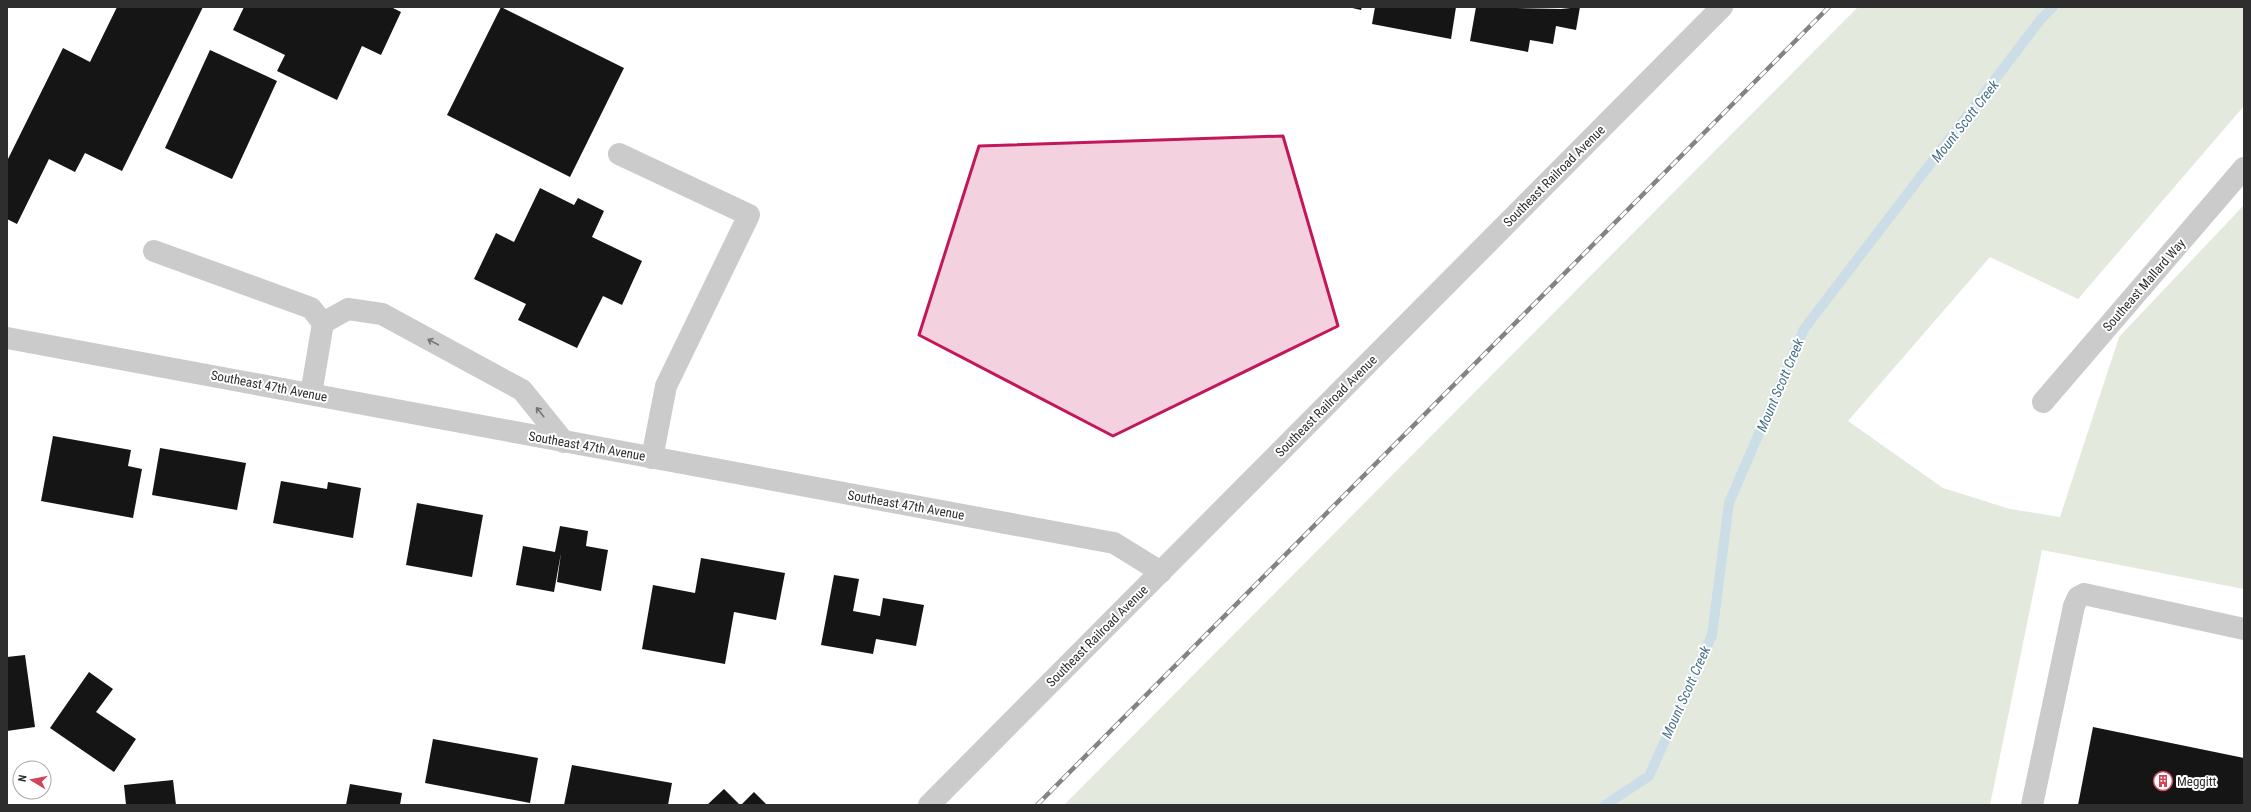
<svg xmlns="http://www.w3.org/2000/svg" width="2251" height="812" viewBox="0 0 2251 812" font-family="'Roboto Condensed',sans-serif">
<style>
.green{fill:#e4e9dd}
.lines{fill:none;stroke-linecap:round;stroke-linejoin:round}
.stream{stroke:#cbdee7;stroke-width:10}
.building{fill:#151515}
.minor{stroke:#cbcbcb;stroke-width:22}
.rail-casing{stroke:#838383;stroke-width:4.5}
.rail{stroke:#fff;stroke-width:3;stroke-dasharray:9;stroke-linecap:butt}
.oneway{stroke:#757575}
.marked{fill:#c2185b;fill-opacity:0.2;stroke:#c2185b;stroke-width:3;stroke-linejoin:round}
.labels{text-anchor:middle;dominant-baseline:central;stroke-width:4;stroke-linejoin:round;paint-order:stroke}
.street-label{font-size:13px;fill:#2e2e2e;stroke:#fff}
.poi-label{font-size:13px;fill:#2e2e2e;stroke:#fff;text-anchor:start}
.water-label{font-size:14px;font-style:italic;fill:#467185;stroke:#fff}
</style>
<rect width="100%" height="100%" fill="#fff"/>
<polygon class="green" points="1858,7 2244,7 2244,106 2078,299 1990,257 1848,421 1943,488 2010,509 2060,517 2119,337 2244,205 2244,589 2042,550 1990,805 1064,805"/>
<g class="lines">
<polyline class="stream" points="1605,805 1649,776 1712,635 1729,503 1804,329 2041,19 2053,7"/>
</g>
<g class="building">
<polygon points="117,7 203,7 122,171 85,153 75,172 49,159 17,224 7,219 7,161 63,48 90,62"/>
<polygon points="244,7 391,7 401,12 381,55 362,46 337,100 277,71 285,55 233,30"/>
<polygon points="501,7 624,68 570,177 447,115"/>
<polygon points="1348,7 1362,7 1361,10"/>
<polygon points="1375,7 1456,7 1451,39 1372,24"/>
<polygon points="1476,7 1561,9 1580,7 1576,30 1556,26 1553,44 1530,40 1528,52 1470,41"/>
<polygon points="210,50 277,81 232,179 165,148"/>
<polygon points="540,188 574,205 578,198 604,211 592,237 642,261 622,305 603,296 577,348 518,320 526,304 474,279 496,233 514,242"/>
<polygon points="53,436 131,450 128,466 142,469 133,518 41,501"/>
<polygon points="160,448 246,463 237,510 152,495"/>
<polygon points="281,481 327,489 328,482 361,488 353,538 273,523"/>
<polygon points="417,503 483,515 472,577 406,565"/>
<polygon points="560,526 588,531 586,546 608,550 601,591 557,582 561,553 554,592 516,585 523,546 555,552"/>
<polygon points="701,558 785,573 776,620 734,612 725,664 642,649 653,585 695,593"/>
<polygon points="834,575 859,579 853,611 880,616 883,598 924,605 916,646 876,639 873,654 821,645"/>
<polygon points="25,655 35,727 7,731 7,657"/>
<polygon points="89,672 113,689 96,712 136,739 114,772 50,728"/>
<polygon points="2093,727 2244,758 2244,805 2078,805"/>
<polygon points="433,739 538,758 530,803 425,783"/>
<polygon points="572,765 672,783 668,805 564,805"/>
<polygon points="173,780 176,805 126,805 124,785"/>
<polygon points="350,784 402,793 400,805 346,805"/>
<polygon points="724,789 740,805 707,805"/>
<polygon points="754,792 767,805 741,805"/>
</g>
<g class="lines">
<g class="minor">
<polyline points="619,154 749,215 666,386 652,458"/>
<polyline points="154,251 311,308 323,323 311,394"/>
<polyline points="323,323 348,309 382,314 522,390 564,442"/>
<polyline points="7,338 1114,543 1161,572"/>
<polyline points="2043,402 2244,168"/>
<polyline points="929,805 1722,7"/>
<polyline points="2032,805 2074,606 2078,597 2084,594 2244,629"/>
</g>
<defs>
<polyline id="rail" points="1037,805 1829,7"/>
</defs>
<use href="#rail" class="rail-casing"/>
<use href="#rail" class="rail"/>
</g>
<defs><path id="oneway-shaft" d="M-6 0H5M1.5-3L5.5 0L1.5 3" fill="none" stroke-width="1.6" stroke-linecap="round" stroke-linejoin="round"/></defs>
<g class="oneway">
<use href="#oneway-shaft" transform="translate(433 342) rotate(-152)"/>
<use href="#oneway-shaft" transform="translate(540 412) rotate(-129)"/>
</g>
<path class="marked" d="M1283,136L1338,326L1113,436L919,335L979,146Z"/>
<defs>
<symbol id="building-ring" viewBox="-11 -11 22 22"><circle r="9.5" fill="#fff" stroke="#cf4559" stroke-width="1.5"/><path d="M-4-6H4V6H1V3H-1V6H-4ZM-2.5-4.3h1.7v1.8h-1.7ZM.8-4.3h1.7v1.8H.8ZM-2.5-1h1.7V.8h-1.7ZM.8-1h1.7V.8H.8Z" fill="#cf4559"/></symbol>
</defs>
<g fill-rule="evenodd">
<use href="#building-ring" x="2152" y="770" width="22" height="22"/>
</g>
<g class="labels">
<g class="street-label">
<text transform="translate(1554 176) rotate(-45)">Southeast Railroad Avenue</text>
<text transform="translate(2144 285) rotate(-49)">Southeast Mallard Way</text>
<text transform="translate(269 386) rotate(11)">Southeast 47th Avenue</text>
<text transform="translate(1326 406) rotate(-45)">Southeast Railroad Avenue</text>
<text transform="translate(587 446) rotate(10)">Southeast 47th Avenue</text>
<text transform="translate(906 505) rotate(10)">Southeast 47th Avenue</text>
<text transform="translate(1097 636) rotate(-45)">Southeast Railroad Avenue</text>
</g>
<g class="poi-label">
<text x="2177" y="781">Meggitt</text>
</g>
<g class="water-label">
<text transform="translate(1965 121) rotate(-52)">Mount Scott Creek</text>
<text transform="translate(1780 385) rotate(-67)">Mount Scott Creek</text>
<text transform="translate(1686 692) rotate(-66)">Mount Scott Creek</text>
</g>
</g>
<rect width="2251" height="812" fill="none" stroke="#2e2e2e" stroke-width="16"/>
<g transform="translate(32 780) rotate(280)"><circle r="19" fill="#ffffff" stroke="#ababab"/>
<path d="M0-3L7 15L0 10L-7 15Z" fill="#cf4559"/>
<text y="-6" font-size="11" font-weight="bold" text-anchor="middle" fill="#2e2e2e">N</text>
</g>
</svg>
